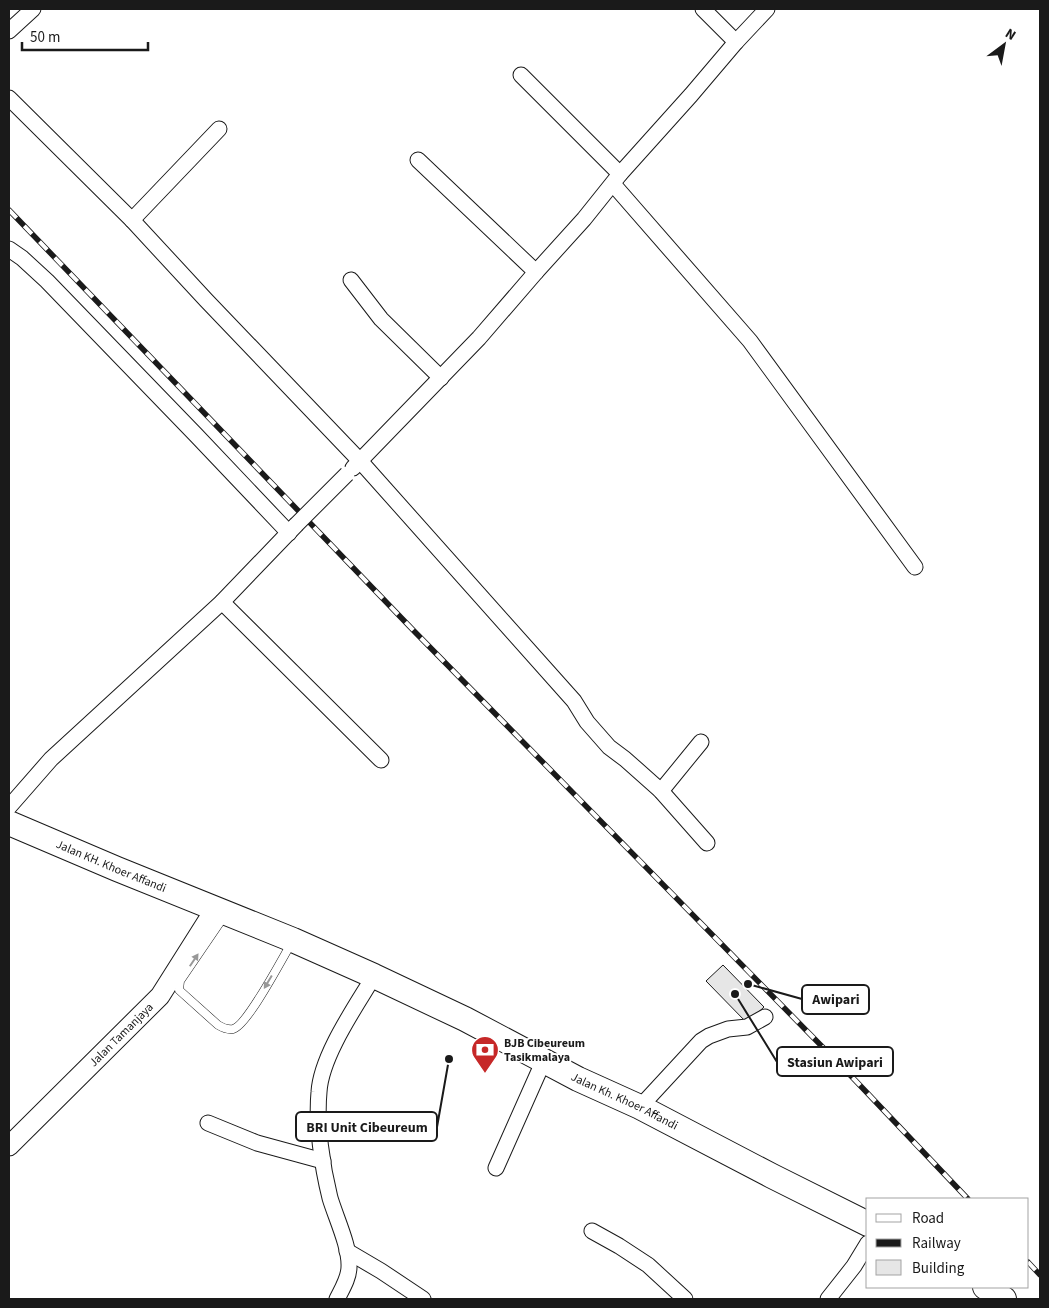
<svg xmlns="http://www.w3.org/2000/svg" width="1049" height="1308" viewBox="0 0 1049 1308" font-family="'Source Sans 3',sans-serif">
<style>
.building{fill:#e6e6e6;stroke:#1a1a1a}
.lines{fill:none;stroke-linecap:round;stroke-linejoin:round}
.service-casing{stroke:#1a1a1a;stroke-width:9}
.minor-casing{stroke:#1a1a1a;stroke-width:17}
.tertiary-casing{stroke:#1a1a1a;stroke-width:21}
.primary-casing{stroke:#1a1a1a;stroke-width:26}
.service{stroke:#fff;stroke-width:8}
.minor{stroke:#fff;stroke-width:15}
.tertiary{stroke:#fff;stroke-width:19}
.primary{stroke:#fff;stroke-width:24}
.rail-casing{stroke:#1a1a1a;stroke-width:5.5}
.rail{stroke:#fff;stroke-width:4;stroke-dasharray:11;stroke-linecap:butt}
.minor-bridge-casing{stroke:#1a1a1a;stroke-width:17;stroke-linecap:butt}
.minor-bridge{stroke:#fff;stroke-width:15}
.oneway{fill:#989898}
.labels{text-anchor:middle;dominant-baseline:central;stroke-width:4;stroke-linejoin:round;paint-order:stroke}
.street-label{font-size:12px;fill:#1a1a1a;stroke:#fff}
.poi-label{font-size:12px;font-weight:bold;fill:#1a1a1a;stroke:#fff;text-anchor:start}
.leader{fill:none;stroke:#1a1a1a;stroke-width:2}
.callout-dot{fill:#1a1a1a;stroke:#fff;stroke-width:2}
.callout{fill:#fff;stroke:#1a1a1a;stroke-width:2}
.callout-label{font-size:14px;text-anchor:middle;font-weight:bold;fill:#1a1a1a}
</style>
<rect width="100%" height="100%" fill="#fff"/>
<polygon class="building" points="723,965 764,1007 747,1023 706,981"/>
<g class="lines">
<defs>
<path id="service" d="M225,915L180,981L179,990L218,1025C223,1028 227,1030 233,1029C247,1026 283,957 292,942"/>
<g id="minor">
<polyline points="703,9 736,42"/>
<polyline points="9,31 33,9"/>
<polyline points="521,75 620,174"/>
<polyline points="9,98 132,220 206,300 361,462 574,701 587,722 609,747 625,759 661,791 707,843"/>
<polyline points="418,160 536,272"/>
<polyline points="613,184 750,341 915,567"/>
<polyline points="132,220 219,129"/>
<polyline points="9,249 22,258 47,281 196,435 289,533"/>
<polyline points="351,280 381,319 441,378"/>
<polyline points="353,468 479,338 536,272 584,219 620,174 691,95 736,42 767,9"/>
<polyline points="222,602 381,760"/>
<polyline points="661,791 701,742"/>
<polyline points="9,807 51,759 222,602 296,525"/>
<polyline points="640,1107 701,1041 709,1036 728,1029 747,1027 765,1017"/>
<polyline points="208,1123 257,1143 323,1161"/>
<polyline points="496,1168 544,1060"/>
<polyline points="592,1231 619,1246 648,1265 685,1299"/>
<polyline points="347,1251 381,1271 423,1299"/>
<path d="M337,1299C342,1289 349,1278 349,1267C350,1247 336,1218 330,1198C322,1166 316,1124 319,1092C321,1056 356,1006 374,976"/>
<polyline points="828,1299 854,1266 868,1243"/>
</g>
<g id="tertiary">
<path id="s1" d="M9,1146L160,996L215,909"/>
</g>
<g id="primary">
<path id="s2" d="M9,823L117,869L293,940L374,976L465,1019L578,1079L640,1107L772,1176L868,1224"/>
<polyline points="985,1287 1004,1299"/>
</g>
</defs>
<use href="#service" class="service-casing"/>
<use href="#minor" class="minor-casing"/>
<use href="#tertiary" class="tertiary-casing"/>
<use href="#primary" class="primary-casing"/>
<use href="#service" class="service"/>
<use href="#minor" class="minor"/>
<use href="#tertiary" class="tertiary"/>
<use href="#primary" class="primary"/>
<defs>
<g id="rail">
<polyline points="9,210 414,631 853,1078 968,1199"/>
<polyline points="1028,1262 1040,1275"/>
</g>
</defs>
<use href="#rail" class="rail-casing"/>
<use href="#rail" class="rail"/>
<defs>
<polyline id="minor-bridge" points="296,525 347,474"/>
</defs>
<use href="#minor-bridge" class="minor-bridge-casing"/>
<use href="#minor-bridge" class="minor-bridge"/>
</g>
<defs><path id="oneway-solid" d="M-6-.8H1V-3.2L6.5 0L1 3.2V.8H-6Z" transform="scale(1.25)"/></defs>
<g class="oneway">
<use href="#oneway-solid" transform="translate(194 960) rotate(-56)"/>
<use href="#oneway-solid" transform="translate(268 982) rotate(121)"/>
</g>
<defs>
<symbol id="bank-pin" viewBox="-11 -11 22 30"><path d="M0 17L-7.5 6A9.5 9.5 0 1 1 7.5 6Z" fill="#c62828" stroke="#fff"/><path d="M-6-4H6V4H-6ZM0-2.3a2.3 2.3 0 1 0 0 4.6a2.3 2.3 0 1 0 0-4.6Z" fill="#fff"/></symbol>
</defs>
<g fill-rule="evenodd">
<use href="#bank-pin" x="469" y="1034" width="32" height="43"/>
</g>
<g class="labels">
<g class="street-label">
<text stroke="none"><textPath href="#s2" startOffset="111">Jalan KH. Khoer Affandi</textPath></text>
<text stroke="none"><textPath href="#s1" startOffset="158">Jalan Tamanjaya</textPath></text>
<text stroke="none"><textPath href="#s2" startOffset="676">Jalan Kh. Khoer Affandi</textPath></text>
</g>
<g class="poi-label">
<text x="504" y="1043">BJB Cibeureum<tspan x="504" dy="14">Tasikmalaya</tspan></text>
</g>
</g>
<path class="leader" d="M748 984L802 999M735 994L777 1062M449 1059L437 1127"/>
<g class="callout-dot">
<circle cx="748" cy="984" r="5"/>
<circle cx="735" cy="994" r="5"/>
<circle cx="449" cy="1059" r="5"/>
</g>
<g class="callout">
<rect x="802" y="985" width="67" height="29" rx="5"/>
<rect x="777" y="1047" width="116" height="29" rx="5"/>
<rect x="296" y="1112" width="141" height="29" rx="5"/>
</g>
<g class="callout-label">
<text x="836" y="1004">Awipari</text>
<text x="835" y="1067">Stasiun Awipari</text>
<text x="367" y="1132">BRI Unit Cibeureum</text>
</g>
<rect width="1049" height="1308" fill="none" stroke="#1a1a1a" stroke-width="20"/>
<rect x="866" y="1198" width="162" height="90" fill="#ffffff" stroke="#a3a3a3"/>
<rect x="876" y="1214" width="25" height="8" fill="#ffffff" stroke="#a3a3a3"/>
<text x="912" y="1223" font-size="15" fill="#1a1a1a">Road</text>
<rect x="876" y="1239" width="25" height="8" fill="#1a1a1a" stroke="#a3a3a3"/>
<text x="912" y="1248" font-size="15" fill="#1a1a1a">Railway</text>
<rect x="876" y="1260" width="25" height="15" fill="#e6e6e6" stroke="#a3a3a3"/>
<text x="912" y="1273" font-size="15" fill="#1a1a1a">Building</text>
<g transform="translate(1004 45) rotate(32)" stroke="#ffffff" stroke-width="4" paint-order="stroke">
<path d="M0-4L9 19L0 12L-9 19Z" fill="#1a1a1a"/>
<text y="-8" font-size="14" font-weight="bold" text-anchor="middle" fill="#1a1a1a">N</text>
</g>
<path d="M22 42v8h126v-8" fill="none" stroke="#1a1a1a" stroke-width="2.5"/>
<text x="30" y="42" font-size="15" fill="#1a1a1a" stroke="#ffffff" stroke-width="4" paint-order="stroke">50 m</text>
</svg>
